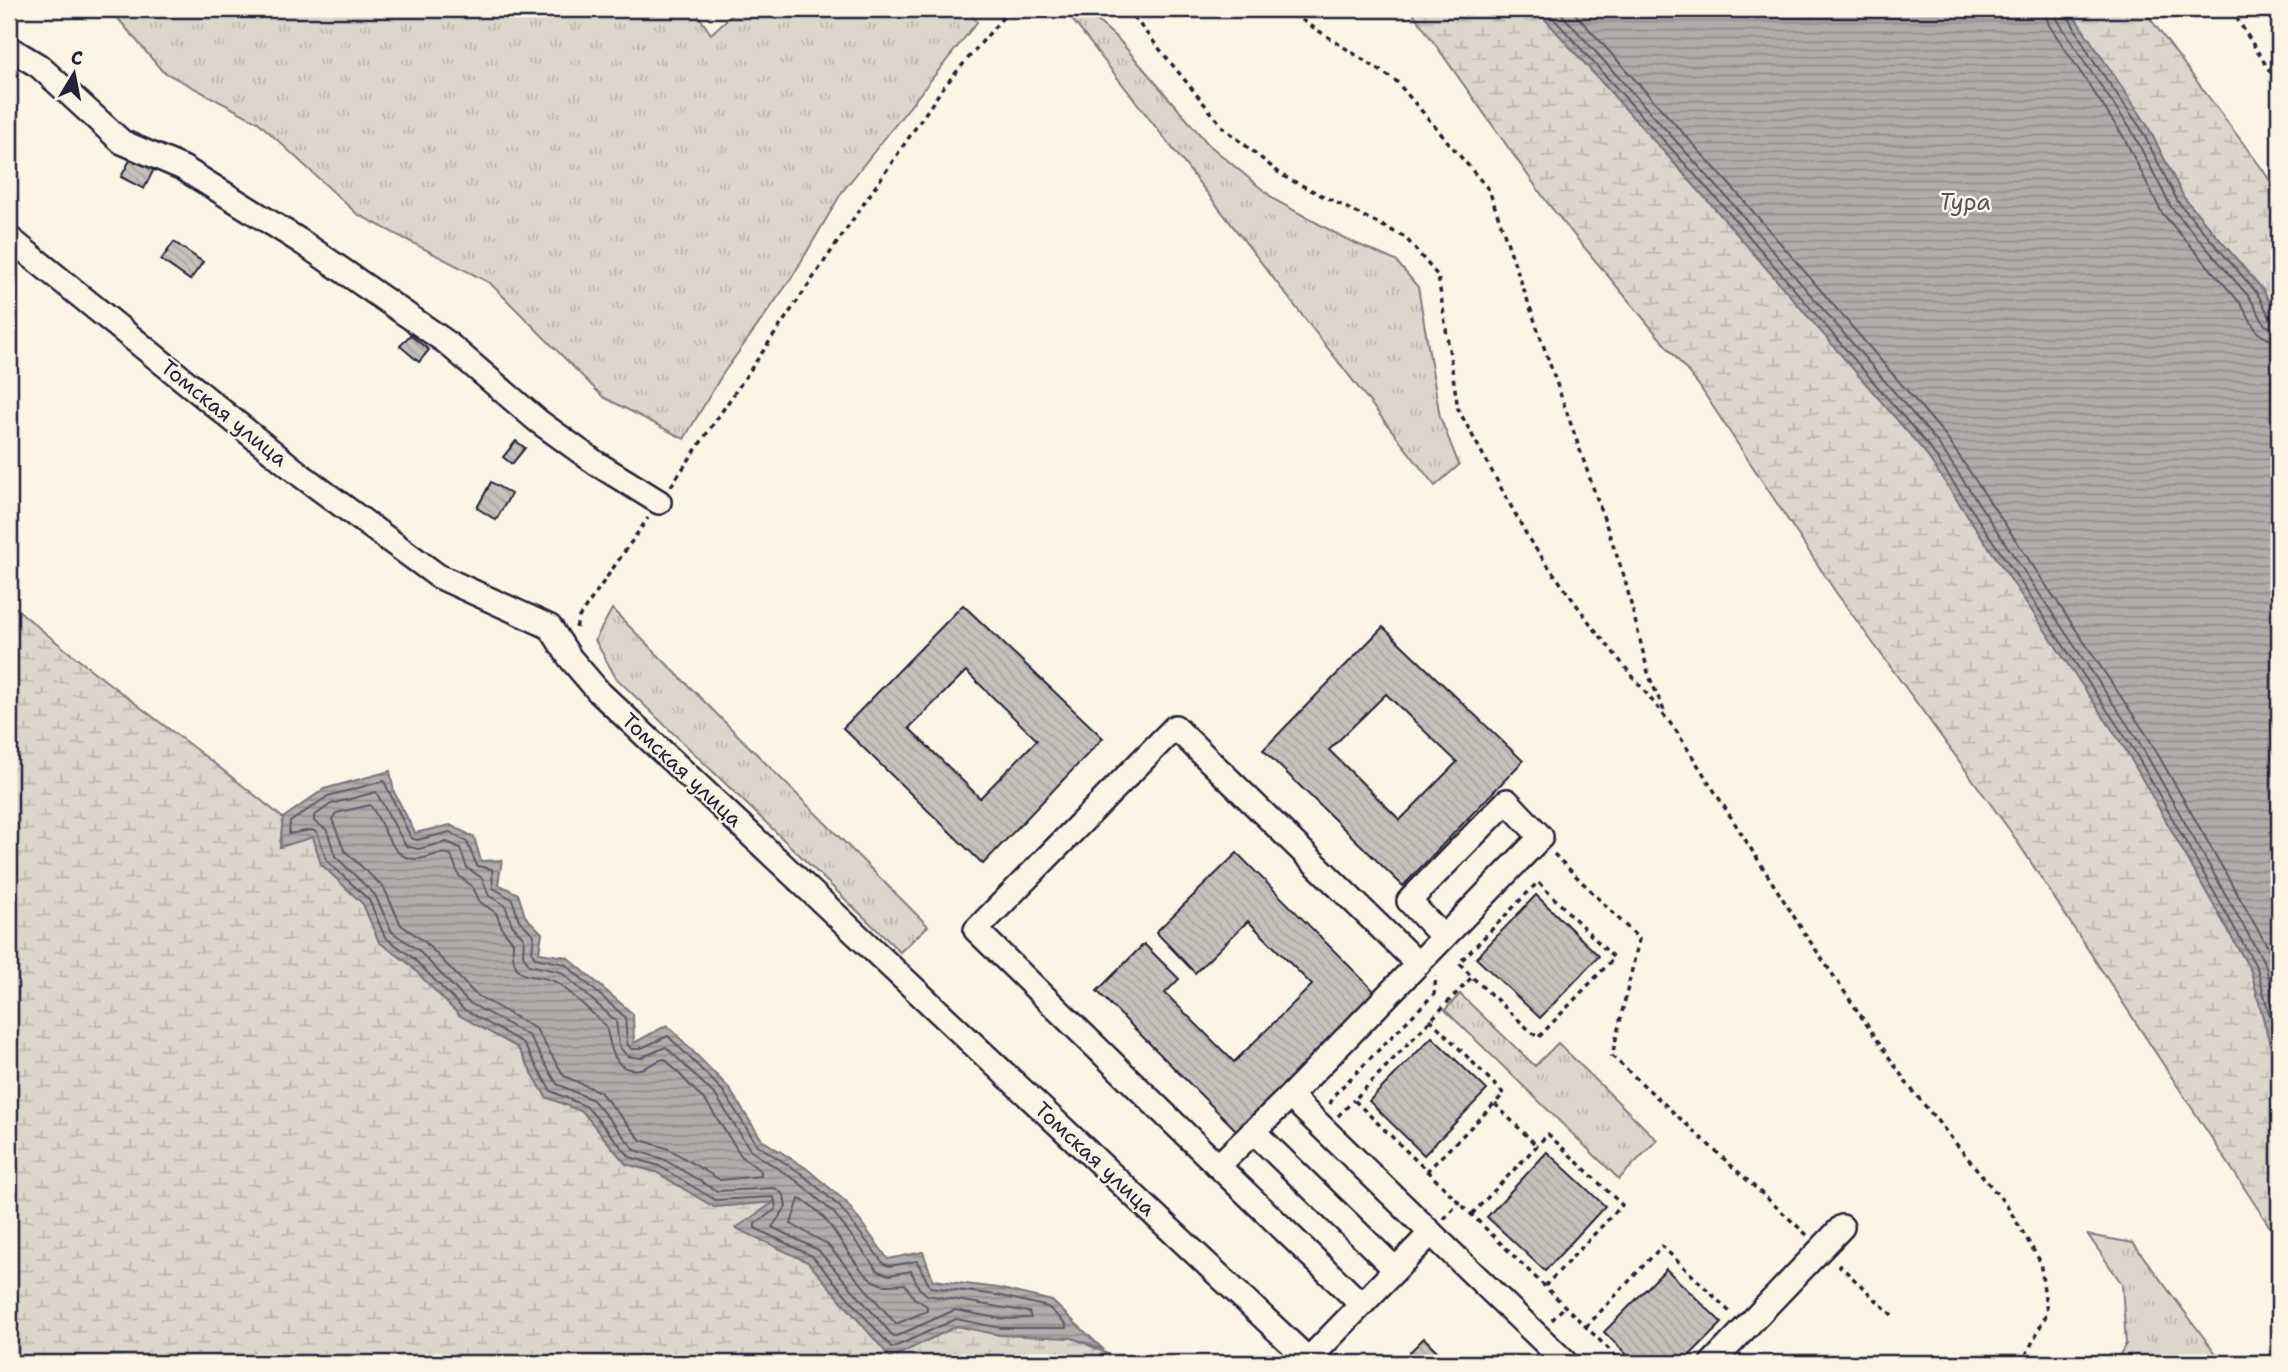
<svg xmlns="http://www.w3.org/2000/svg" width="2288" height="1372" viewBox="0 0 2288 1372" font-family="'Shantell Sans',sans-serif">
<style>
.grass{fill:url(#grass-tufts);stroke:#7f7c84;stroke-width:2}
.wetland{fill:url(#wetland-marsh);stroke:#7f7c84;stroke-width:2}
.water{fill:url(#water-rules);stroke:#78757e;stroke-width:2}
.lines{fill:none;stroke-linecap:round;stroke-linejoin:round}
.shore{stroke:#5c5a68;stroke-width:2}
.building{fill:url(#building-back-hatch);stroke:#22223b;stroke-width:2;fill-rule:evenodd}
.minor-casing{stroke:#22223b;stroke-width:28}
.path{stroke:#22223b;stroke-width:3.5;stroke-dasharray:5 5;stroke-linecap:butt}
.minor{stroke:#fcf5e5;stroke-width:23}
.labels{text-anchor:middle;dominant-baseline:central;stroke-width:5;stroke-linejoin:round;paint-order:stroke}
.street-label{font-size:21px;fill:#22223b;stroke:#fcf5e5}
.water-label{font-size:23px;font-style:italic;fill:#545362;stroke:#fcf5e5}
</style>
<defs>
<pattern id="grass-tufts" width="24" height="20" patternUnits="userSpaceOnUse" patternTransform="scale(1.75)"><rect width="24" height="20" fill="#dcd6cc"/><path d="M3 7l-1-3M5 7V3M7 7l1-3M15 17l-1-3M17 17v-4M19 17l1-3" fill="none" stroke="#bcb7b0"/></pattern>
<pattern id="wetland-marsh" width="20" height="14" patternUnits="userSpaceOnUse" patternTransform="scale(1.75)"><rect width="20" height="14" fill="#dcd6cc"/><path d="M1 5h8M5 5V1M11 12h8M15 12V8" fill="none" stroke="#bcb7b0"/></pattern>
<pattern id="water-rules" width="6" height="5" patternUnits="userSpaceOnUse" patternTransform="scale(1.75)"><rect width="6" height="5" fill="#b2adab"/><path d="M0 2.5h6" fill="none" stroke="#908c8c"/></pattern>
<pattern id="building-back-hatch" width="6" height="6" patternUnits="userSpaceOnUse" patternTransform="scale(1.75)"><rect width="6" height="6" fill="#c6c1bb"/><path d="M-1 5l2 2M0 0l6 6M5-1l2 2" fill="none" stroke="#aaa6a2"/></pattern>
</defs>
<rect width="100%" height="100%" fill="#fcf5e5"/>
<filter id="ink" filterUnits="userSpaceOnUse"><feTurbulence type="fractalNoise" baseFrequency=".0143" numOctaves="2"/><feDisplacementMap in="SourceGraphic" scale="14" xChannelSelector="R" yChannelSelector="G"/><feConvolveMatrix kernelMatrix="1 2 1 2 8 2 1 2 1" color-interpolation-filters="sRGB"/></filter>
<g filter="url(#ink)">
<g class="grass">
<polygon points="110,9 694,9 711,34 738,9 968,9 977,22 842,192 791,279 722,375 684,439 603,397 490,283 357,214 258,122 162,71"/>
<polygon points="1064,9 1091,15 1119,40 1208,144 1275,200 1346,239 1396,261 1418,287 1440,417 1459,465 1435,486"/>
<polygon points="612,609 928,926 900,952 616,678 595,640"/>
<polygon points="1460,994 1535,1066 1558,1043 1657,1140 1619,1179 1445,1010"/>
<polygon points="2088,1235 2133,1243 2223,1363 2115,1363 2126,1344 2122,1284"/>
</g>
<g class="wetland">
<polygon points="1410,9 1536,9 1718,212 1924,451 2126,750 2251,971 2279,1079 2279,1241 2011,832 1835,591 1698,384 1549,205"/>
<polygon points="2069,9 2143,9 2263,170 2279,196 2279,320 2263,290 2184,198 2146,123"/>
<path d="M9,602C96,679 194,744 283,818L280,847L313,836L321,864L363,904L380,942L407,962L459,1015L518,1048L546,1097L583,1112L626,1164L656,1172L714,1207L775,1202L737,1228L808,1262L891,1358L957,1326L1000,1335L1073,1338L1127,1363H9Z"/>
</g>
<g class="water">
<polygon points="1536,9 2069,9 2146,123 2184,198 2263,290 2279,320 2279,1079 2251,971 2126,750 1924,451 1718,212"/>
<polygon points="390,771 394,792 415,833 450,825 474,837 481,861 502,860 498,884 518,894 525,916 542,933 539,953 567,957 633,1014 634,1043 667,1025 728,1087 762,1140 806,1168 846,1202 888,1259 923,1252 933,1280 998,1288 1052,1301 1104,1350 1073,1338 1000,1335 957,1326 891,1358 808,1262 736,1228 774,1202 714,1207 656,1172 626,1164 583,1112 546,1097 518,1048 459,1015 407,962 379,942 363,904 321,864 313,837 280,847 283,818 324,789"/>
</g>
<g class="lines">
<g class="shore">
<polyline points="1545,9 1724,207 1930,448 2132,747 2257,968 2279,1051"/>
<polyline points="1557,9 1730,201 1938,443 2139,742 2265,964 2279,1017"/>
<polyline points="1571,9 1738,194 1945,435 2148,737 2274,958 2279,975"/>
<polyline points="2044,9 2049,25 2123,136 2162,213 2241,304 2257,332 2268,339 2279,341"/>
<polyline points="2055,9 2057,19 2085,63 2132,131 2171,207 2250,298 2265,325 2279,330"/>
<polyline points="2064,9 2092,59 2140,127 2178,202 2257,293 2271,319 2279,321"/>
<polygon points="384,781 411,838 417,840 450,832 467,842 477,866 492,869 493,888 512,899 519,920 534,935 532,952 535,958 565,964 625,1017 627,1043 631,1049 639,1049 668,1036 723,1091 757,1145 802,1174 840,1207 884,1264 890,1266 917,1261 930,1287 997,1295 1048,1307 1066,1324 1066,1328 1001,1328 956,1319 892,1348 812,1256 755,1228 755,1224 776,1209 774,1197 715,1200 659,1166 630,1157 587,1107 551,1091 523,1043 463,1009 412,957 385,937 369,900 327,861 317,832 311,830 289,834 290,822 328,796"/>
<polygon points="376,792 406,846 418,849 447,842 460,848 467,868 482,878 489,896 505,905 512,925 524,938 523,955 529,965 561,972 616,1021 619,1046 627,1056 640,1058 666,1047 716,1096 751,1151 797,1181 834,1213 878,1271 889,1275 911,1271 919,1288 927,1295 1029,1312 1031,1318 1002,1319 955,1310 894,1337 818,1250 772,1227 786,1207 784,1195 775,1188 717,1191 663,1159 635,1150 593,1100 557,1084 529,1036 468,1002 418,950 392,932 375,895 335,856 327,830 314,821 314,816 331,804"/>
<path d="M370,805C386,825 390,866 424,858C433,856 443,851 451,855L459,876L472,886L480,902L496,913L503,930L513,942C510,990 538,969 559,984C576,997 591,1012 606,1026C611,1046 613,1077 644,1068C652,1065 657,1060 665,1059L707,1103L742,1157L761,1171V1176L720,1180L669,1149L641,1140L600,1092L564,1076L536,1029L475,994L425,942L401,925L384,888L344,850L332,819L336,813Z"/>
<path d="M799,1199C834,1212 849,1270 878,1283C887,1287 896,1284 905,1284L914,1298L927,1306V1311L896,1324L827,1244L791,1224Z"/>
</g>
</g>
<g class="building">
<polygon points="131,158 154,169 144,189 121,177"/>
<polygon points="174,242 203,262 190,280 161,260"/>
<polygon points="410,335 429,350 419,362 400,346"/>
<polygon points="516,441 525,448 512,464 503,457"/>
<polygon points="491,482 511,494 496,520 477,508"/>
<path d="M963,605L1103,738L983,864L843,728ZM966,671L1037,740L980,798L909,728Z"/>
<path d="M1383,627L1523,761L1403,886L1263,750ZM1386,694L1457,762L1400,820L1329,750Z"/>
<polygon points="1237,853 1376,993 1237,1131 1097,991 1144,944 1179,979 1165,993 1234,1062 1312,985 1248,921 1195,973 1156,932"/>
<polygon points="1536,895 1599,956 1540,1018 1476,958"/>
<polygon points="1432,1037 1487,1090 1424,1155 1369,1101"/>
<polygon points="1547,1152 1605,1206 1545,1271 1487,1217"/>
<polygon points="1666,1269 1722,1323 1682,1363 1635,1363 1604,1332"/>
<polygon points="1424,1338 1449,1363 1421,1363 1410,1352"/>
</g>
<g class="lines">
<defs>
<g id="minor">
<polyline points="9,48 39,66 122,142 183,168 300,241 446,342 538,421 596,463 659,502"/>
<polyline points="9,238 302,476 438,576 550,627 570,658 599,692 1312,1363"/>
<polyline points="1290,1096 1218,1166 1361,1304"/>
<polyline points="1253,1131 1395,1269"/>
<polyline points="1218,1166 976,930 1175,727 1418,964"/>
<polyline points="1431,1233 1290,1096 1541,837 1507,801 1409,901 1443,937"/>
<polyline points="1308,1360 1431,1233 1566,1363"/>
<polyline points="1712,1363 1842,1227"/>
</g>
</defs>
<use href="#minor" class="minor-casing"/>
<g class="path">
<polyline points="1127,9 1223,127 1283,176 1405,237 1438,276 1458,409 1530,541 1592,626 1675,729 1805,934 1908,1085 2007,1206 2040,1261 2047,1313 2022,1363"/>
<polyline points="1285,9 1396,81 1489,190 1624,576 1649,676 1666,715"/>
<polyline points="2231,9 2279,86"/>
<polyline points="671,486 942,89 1010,9"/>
<polyline points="576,628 579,617 648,518"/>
<polyline points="1554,854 1639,939 1612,1056 1807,1235"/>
<polyline points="1430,1019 1504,1094 1427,1171 1354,1100 1472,977 1459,963 1538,882 1614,958 1538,1038 1472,977"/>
<polyline points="1330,1104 1334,1095 1434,994 1436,976"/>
<polyline points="1495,1104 1537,1146"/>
<polyline points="1338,1116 1354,1100"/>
<polyline points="1427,1171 1623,1363"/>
<polyline points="1472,1214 1548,1134 1622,1205 1545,1286"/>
<polyline points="1444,1219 1459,1202"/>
<polyline points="1838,1264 1892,1315"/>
<polyline points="1552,1320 1565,1306"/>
<polyline points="1586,1327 1662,1246 1732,1314"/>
</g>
<use href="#minor" class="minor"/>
</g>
</g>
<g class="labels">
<g class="street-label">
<text transform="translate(224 413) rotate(39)">Томская улица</text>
<text transform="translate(682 770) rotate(43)">Томская улица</text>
<text transform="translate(1095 1159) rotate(43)">Томская улица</text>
</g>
<g class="water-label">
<text x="1965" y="202">Тура</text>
</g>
</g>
<rect width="2288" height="1372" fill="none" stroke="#fcf5e5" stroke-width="35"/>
<rect x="18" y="18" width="2253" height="1337" fill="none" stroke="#22223b" stroke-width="2.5" filter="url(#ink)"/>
<g transform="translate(74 74) rotate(10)" stroke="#fcf5e5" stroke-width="5" paint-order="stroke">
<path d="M0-5L12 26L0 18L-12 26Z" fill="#22223b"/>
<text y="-10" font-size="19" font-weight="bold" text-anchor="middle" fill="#22223b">С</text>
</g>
</svg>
